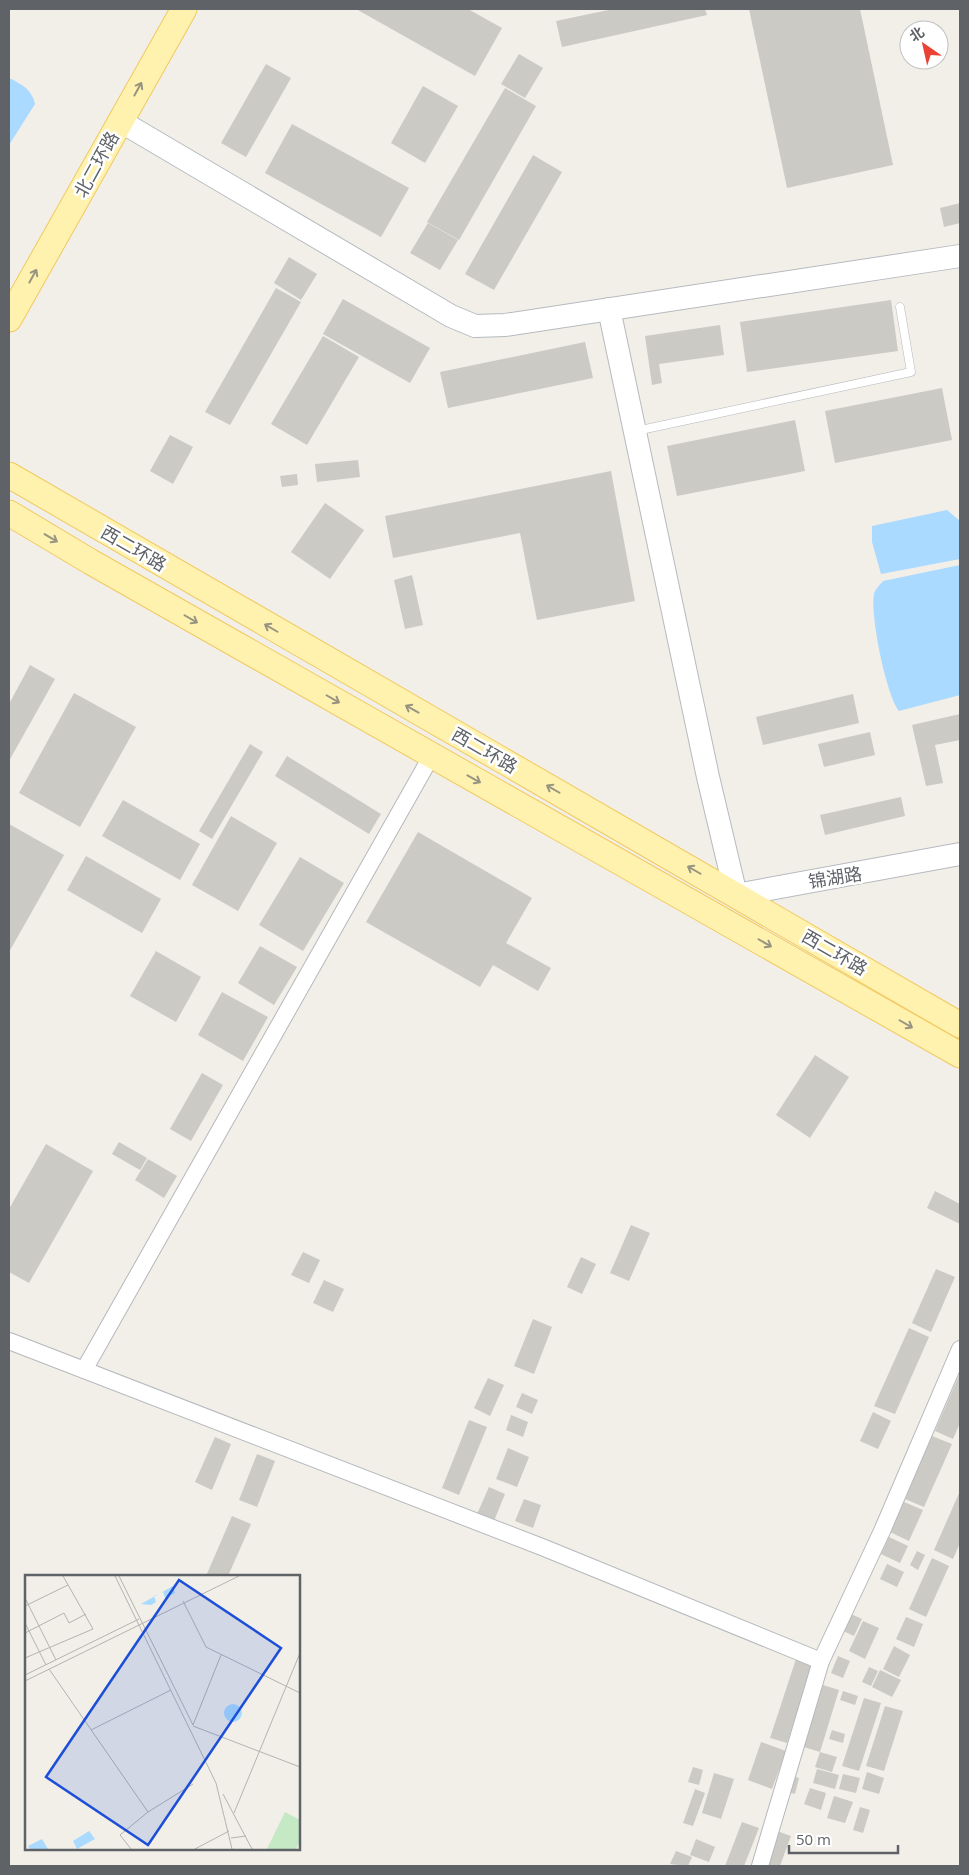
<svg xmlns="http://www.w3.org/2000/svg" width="969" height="1875" viewBox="0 0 969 1875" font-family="'Open Sans','Noto Sans SC',sans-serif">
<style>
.water{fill:#aadaff}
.building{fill:#cccac5}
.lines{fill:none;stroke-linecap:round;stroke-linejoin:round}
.lane-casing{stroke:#b5b8bc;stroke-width:9}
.street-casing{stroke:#b5b8bc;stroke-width:18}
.secondary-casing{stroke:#b6babf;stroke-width:24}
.primary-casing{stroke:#f2c960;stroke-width:27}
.lane{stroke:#fff;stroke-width:8}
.street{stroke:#fff;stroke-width:16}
.secondary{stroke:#fff;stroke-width:22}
.primary{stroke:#fff2af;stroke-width:25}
.oneway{stroke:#979581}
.labels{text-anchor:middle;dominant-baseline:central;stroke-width:5;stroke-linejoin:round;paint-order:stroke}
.street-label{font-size:18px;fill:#5f6368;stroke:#fff}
.inset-road{fill:none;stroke:#b3b3b1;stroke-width:1}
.view{fill:#1d4ed8;fill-opacity:0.15;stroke:#1d4ed8;stroke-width:2.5}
.inset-edge{fill:none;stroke:#5f6368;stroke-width:2.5}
</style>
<rect width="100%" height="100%" fill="#f1efe8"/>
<g class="water">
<path d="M9,78C22,84 32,90 35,104L9,145Z"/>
<polygon points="947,510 960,521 960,559 881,574 872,542 872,526"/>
<path d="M960,565V695L899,711C886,694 870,615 874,594C875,589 880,585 883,581Z"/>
</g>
<g class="building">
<polygon points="356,9 468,9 502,28 475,76"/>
<polygon points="613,9 705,9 707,15 562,47 556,21"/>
<polygon points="749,9 860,9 893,165 787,188"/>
<polygon points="519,54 543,68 525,98 501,84"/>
<polygon points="266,64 291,78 246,157 221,143"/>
<polygon points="423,86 458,106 425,163 391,143"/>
<polygon points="505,88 536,106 459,240 427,222"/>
<polygon points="292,124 409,188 381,237 265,173"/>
<polygon points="533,155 562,172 494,290 465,274"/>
<polygon points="960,203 960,223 944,227 940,208"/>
<polygon points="428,223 458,240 440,270 410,253"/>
<polygon points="289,257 317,274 301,300 274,283"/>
<polygon points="276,288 301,302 230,425 205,412"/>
<polygon points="343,299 430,348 410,383 323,334"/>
<polygon points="891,300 898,351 747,372 740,322"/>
<polygon points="720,325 724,355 659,364 662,383 652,385 645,336"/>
<polygon points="323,336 359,357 307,445 271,424"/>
<polygon points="585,342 593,378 448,408 440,372"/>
<polygon points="942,388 952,440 835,463 825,411"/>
<polygon points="795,420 805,471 677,496 667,446"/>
<polygon points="170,435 193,447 173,484 150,471"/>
<polygon points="358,460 360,477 317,482 315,464"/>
<polygon points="611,471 635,601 537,620 520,533 393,558 385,516"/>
<polygon points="297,474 298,485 282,487 280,476"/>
<polygon points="325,503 364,530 330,579 291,552"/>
<polygon points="412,575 423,625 405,629 394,580"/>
<polygon points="30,665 55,679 9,761 9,704"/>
<polygon points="74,693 136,727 80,827 19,793"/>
<polygon points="853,694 859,723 763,745 756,717"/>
<polygon points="960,714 960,740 935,745 943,783 926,786 912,725"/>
<polygon points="870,732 875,755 824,767 818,744"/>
<polygon points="250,744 263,752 212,839 199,831"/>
<polygon points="287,756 381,814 369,834 275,776"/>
<polygon points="901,797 905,816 825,835 820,815"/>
<polygon points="123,800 200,844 180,880 102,836"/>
<polygon points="231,816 277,843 238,911 192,885"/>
<polygon points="9,824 64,855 9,952"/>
<polygon points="418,832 532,898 506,943 551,968 538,991 493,965 480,987 366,922"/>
<polygon points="86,856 161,899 142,933 67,890"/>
<polygon points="300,857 344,883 303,951 259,925"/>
<polygon points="260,946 297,967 274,1005 238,983"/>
<polygon points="156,951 201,977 176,1022 130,996"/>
<polygon points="222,992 268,1017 243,1061 198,1035"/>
<polygon points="815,1055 849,1077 810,1138 776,1115"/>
<polygon points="202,1073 223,1085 191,1141 170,1129"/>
<polygon points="119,1142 147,1158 140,1170 112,1154"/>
<polygon points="46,1144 93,1171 29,1283 9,1272 9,1209"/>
<polygon points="148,1159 177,1176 164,1198 135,1180"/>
<polygon points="935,1191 960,1204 960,1224 927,1208"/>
<polygon points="631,1225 650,1233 629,1281 610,1273"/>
<polygon points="303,1252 320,1260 309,1283 291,1275"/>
<polygon points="581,1257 596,1264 582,1294 567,1287"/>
<polygon points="936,1269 955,1277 931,1332 912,1323"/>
<polygon points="324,1280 344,1289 333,1312 313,1303"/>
<polygon points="533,1319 552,1327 534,1374 514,1366"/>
<polygon points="909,1328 929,1337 895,1414 874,1406"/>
<polygon points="960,1373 960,1423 953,1439 935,1431"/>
<polygon points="488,1378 504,1385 490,1416 474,1408"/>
<polygon points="522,1393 538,1400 532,1414 516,1407"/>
<polygon points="873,1412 891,1421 878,1449 860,1441"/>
<polygon points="511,1415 528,1422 523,1437 506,1430"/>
<polygon points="469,1420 487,1427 459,1495 442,1488"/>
<polygon points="932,1436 952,1444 924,1507 905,1499"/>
<polygon points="215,1437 231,1444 212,1490 195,1482"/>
<polygon points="508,1448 529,1457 517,1487 496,1479"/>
<polygon points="257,1454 275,1461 257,1507 239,1500"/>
<polygon points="489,1487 505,1494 494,1521 477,1514"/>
<polygon points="960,1491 960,1543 953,1559 934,1550"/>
<polygon points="524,1499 541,1505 533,1528 515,1521"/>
<polygon points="904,1502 923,1510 909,1541 890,1532"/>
<polygon points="232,1516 251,1524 228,1576 206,1576"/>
<polygon points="889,1537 908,1546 900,1563 881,1554"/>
<polygon points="917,1551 925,1555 918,1570 910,1565"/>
<polygon points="932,1558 949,1566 926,1617 909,1609"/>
<polygon points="887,1564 904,1572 897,1587 880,1579"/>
<polygon points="851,1614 862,1619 854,1636 843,1631"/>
<polygon points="906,1617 923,1624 914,1647 896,1639"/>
<polygon points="863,1621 879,1628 865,1659 849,1651"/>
<polygon points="894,1646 910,1655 899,1677 883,1669"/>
<polygon points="838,1656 850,1661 843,1678 831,1673"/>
<polygon points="796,1659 813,1664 787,1743 770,1738"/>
<polygon points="869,1667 878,1671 871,1686 862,1682"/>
<polygon points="880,1670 901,1680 892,1697 872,1687"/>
<polygon points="823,1685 839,1690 820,1752 804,1747"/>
<polygon points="843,1691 858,1696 855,1705 840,1700"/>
<polygon points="864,1698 881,1703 859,1771 842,1766"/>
<polygon points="885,1706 903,1711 884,1771 866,1766"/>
<polygon points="832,1730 845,1734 843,1743 829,1739"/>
<polygon points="761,1742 786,1751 772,1789 748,1780"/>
<polygon points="820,1752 837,1757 832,1772 815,1767"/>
<polygon points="693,1767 703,1770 699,1785 688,1782"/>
<polygon points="817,1769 839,1775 835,1789 813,1783"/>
<polygon points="867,1772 884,1778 879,1794 862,1789"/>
<polygon points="714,1773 734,1779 721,1819 702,1813"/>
<polygon points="843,1774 860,1778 856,1793 839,1789"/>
<polygon points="792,1776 799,1778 795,1794 788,1792"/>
<polygon points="810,1788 826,1793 821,1810 804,1804"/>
<polygon points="695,1789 705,1793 693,1826 683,1823"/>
<polygon points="834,1796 853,1802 845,1823 827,1818"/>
<polygon points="860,1807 870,1810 863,1833 853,1830"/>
<polygon points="742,1822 759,1828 744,1866 725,1866"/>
<polygon points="777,1831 791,1836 780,1866 765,1866"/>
<polygon points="696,1839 715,1847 709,1862 690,1855"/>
<polygon points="676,1851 692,1857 688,1866 670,1864"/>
</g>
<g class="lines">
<defs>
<polyline id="lane" points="636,431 911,372 900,307"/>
<g id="street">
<polyline points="9,1341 542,1547 821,1661"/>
<polyline points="84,1370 432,755"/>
<polyline points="760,1866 821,1661 882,1531 960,1349"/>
</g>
<g id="secondary">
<polyline points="120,121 451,316 475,326 505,325 960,256"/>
<polyline points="609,309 708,777 736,895"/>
<polyline points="736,895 960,854"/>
</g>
<g id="primary">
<polyline points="9,319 184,9"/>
<polyline points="9,475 960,1025"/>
<polyline points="9,513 91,562 960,1055"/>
</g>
</defs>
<use href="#lane" class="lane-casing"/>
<use href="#street" class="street-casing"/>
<use href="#secondary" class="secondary-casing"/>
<use href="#primary" class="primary-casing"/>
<use href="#lane" class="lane"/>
<use href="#street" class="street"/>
<use href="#secondary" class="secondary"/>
<use href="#primary" class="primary"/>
</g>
<defs><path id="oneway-shaft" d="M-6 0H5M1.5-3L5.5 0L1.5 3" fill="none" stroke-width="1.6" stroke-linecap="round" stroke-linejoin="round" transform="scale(1.25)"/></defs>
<g class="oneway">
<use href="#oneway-shaft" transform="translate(138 89) rotate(-61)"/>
<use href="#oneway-shaft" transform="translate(33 276) rotate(-61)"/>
<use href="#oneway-shaft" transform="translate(51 538) rotate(31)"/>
<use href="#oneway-shaft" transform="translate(191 619) rotate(30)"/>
<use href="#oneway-shaft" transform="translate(271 628) rotate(-150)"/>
<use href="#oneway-shaft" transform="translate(333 699) rotate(30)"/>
<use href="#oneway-shaft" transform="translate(412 709) rotate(-151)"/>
<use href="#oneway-shaft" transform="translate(474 779) rotate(29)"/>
<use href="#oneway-shaft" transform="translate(553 789) rotate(-150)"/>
<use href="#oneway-shaft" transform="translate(694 870) rotate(-150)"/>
<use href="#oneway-shaft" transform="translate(765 943) rotate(30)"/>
<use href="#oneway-shaft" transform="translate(906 1024) rotate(30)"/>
</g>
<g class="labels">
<g class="street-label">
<text transform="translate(96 164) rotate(-61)">北二环路</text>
<text transform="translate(134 548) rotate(30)">西二环路</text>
<text transform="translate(485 750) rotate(30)">西二环路</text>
<text transform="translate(835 877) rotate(-9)">锦湖路</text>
<text transform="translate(835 952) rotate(30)">西二环路</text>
</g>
</g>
<g transform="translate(25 1575)">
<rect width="275" height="275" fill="#f1efe8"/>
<path d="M260,237L275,245V267L271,274H242Z" fill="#c5e8c5"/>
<path d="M148,11L150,18L140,23L138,17L129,21L131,27L126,30L116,29ZM199 138a9 9 0 1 1 18 0a9 9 0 1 1-18 0ZM64,256L70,264L52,274L48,266ZM17,264L23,274H5L3,271Z" fill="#aadaff"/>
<path class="inset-road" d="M90,1L191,208L207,274M94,1L168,150M0,23L31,85M158,26L181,72L275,118M0,31L43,10M0,48L21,90M0,58L39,38L44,48L61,39M0,83L68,54L38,1M24,94L123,237M0,100L114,44M0,106L214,1M168,150L196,80M168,151L275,192M66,155L146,115M198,219L227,274M209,238L275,78M206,263L221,261M106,274L95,260L123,237L168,209M170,274L204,256"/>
<path class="view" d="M154,5L256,73L123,270L21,202Z"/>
<rect width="275" height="275" class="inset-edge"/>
</g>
<rect width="969" height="1875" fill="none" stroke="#5f6368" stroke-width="20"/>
<g transform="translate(924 45) rotate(326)"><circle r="24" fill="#ffffff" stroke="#bfc1c3"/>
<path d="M0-4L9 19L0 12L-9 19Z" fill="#ea4335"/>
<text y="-8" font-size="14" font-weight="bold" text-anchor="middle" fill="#5f6368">北</text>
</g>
<path d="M789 1845v8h109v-8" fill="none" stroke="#5f6368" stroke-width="2.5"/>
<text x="796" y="1845" font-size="15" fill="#5f6368" stroke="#ffffff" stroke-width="4" paint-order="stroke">50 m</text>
</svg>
